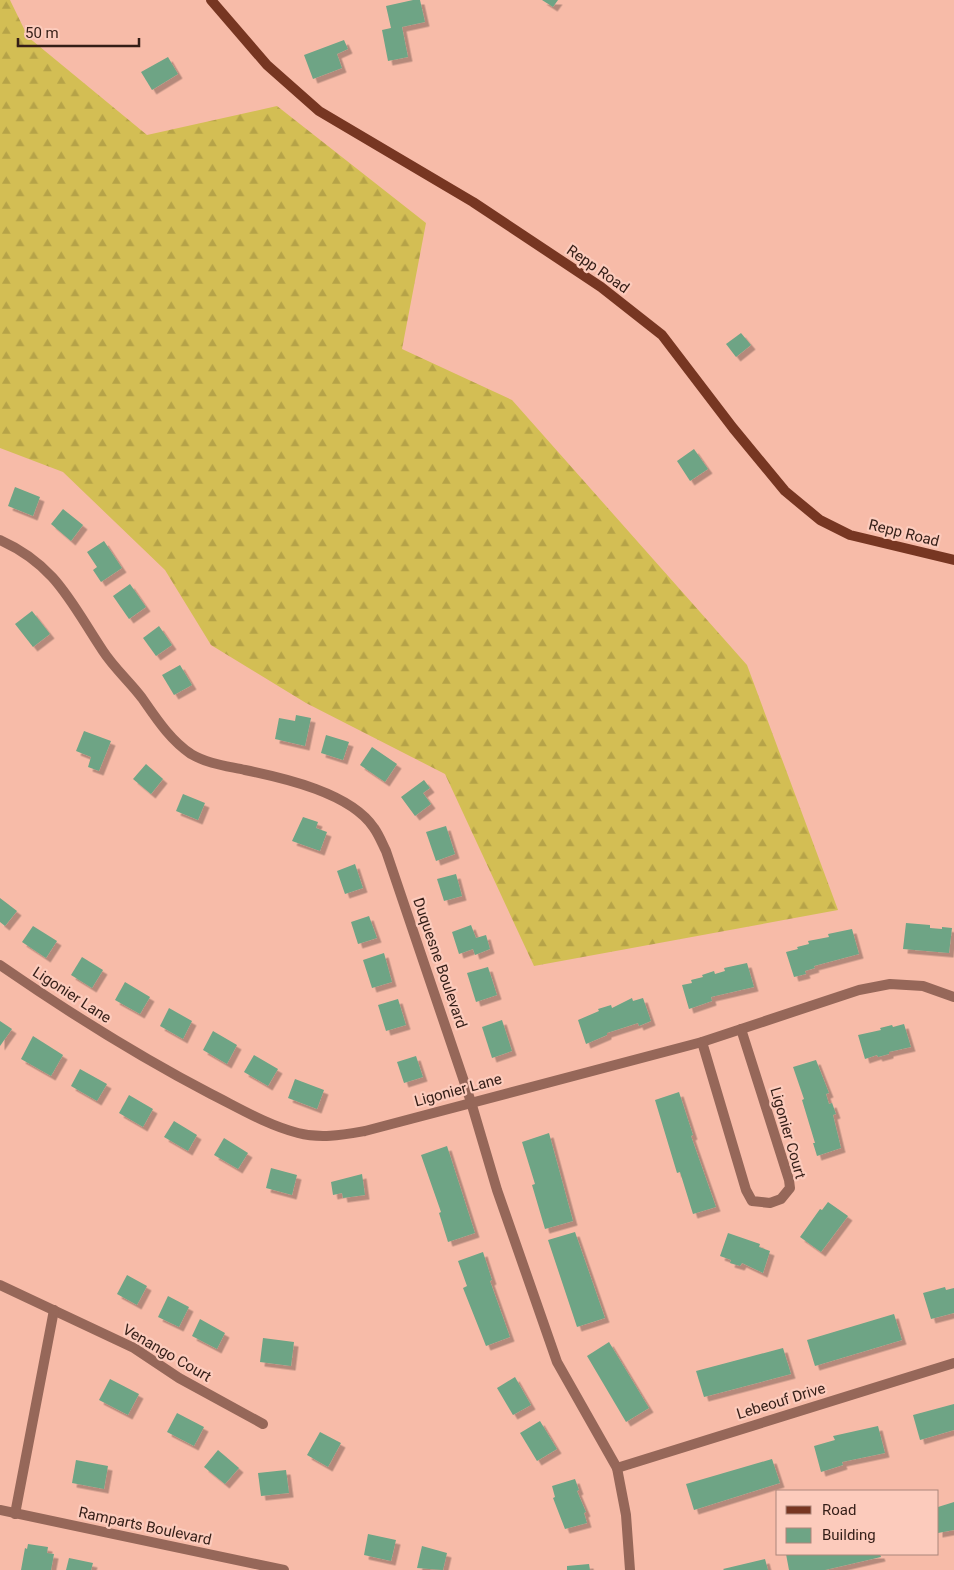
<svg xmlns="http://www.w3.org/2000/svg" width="954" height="1570" viewBox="0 0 954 1570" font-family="Roboto,sans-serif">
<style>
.forest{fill:url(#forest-firs)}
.building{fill:#6ea485;filter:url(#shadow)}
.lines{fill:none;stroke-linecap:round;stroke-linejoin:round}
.street{stroke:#966759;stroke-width:10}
.secondary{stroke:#773622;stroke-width:10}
.labels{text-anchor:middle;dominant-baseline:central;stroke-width:4.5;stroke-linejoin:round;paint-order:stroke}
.street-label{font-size:15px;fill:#341e17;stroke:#fccbbc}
</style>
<defs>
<pattern id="forest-firs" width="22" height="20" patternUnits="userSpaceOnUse" patternTransform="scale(1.25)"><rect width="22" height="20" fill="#d3be54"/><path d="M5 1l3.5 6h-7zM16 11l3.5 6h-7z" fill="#b6a348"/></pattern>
<filter id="shadow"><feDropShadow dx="4.5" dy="4.5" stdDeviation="0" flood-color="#0004"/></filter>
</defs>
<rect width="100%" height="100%" fill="#f7bba8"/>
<polygon class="forest" points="0,0 10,0 28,37 147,135 277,106 426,223 402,349 512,400 747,665 838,910 534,966 445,774 306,703 211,645 165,570 63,472 0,448"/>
<g class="building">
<polygon points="413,0 420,0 425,22 402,27 408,57 388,61 382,30 391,28 386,6"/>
<polygon points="542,0 558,0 553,7"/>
<polygon points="344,40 348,49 337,54 342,68 313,79 304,55"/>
<polygon points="168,57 178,74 152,90 141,72"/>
<polygon points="741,333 751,345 736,357 726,344"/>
<polygon points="694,449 708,469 690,481 677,461"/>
<polygon points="15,487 40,497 33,516 8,506"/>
<polygon points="63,509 83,525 71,541 51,524"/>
<polygon points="104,541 122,568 101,582 93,570 97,567 87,552"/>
<polygon points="130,584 146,607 129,619 113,596"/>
<polygon points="32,611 50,634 33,647 15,624"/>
<polygon points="159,626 172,645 156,656 143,638"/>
<polygon points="180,665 192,685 174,695 162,675"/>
<polygon points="296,715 311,718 305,746 275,739 279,718 295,721"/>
<polygon points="84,731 111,741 99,771 88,767 91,757 76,751"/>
<polygon points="326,735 349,742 343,760 321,753"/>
<polygon points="372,747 397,764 385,782 360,765"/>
<polygon points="146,764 163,779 151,794 133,779"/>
<polygon points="424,780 430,788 423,793 431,804 415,816 401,797"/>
<polygon points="183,794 205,803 198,820 176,811"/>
<polygon points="303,817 318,822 316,828 327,832 320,851 292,841"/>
<polygon points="446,826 455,854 436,861 426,832"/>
<polygon points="355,864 363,888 345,894 337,871"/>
<polygon points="456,874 462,896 444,901 437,879"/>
<polygon points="0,898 17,911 5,926 0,922"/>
<polygon points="369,916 377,938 358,944 351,922"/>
<polygon points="906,923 930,925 930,928 942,929 942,927 952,928 949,953 903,949"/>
<polygon points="471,925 476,938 486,935 490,949 475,955 473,949 459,954 452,932"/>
<polygon points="33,926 57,941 46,958 22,942"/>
<polygon points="852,929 859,954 814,966 815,968 805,971 806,974 794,977 786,952 798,949 797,947 809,944 808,941 829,937 828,934"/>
<polygon points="384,953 392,982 372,988 363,960"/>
<polygon points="82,957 103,970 92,988 71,975"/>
<polygon points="747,963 754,987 711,997 712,1001 689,1009 682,985 692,983 691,980 703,977 702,975 714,971 715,974 725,971 724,968"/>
<polygon points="488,967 497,995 476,1002 467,973"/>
<polygon points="125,982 150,997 140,1014 115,1000"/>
<polygon points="632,998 633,1001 643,998 651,1021 639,1026 638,1023 607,1033 607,1035 586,1044 578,1020 599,1011 598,1009 611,1005 612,1008"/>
<polygon points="398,999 406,1025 386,1031 378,1005"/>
<polygon points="169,1008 192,1021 183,1039 160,1026"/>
<polygon points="502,1020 512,1051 492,1058 482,1027"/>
<polygon points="0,1021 12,1029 0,1046"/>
<polygon points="904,1024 911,1047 889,1052 889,1054 878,1057 877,1055 865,1059 858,1035 881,1030 880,1028 892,1025 893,1027"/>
<polygon points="213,1031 237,1045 227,1064 203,1050"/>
<polygon points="33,1036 63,1055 51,1076 21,1059"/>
<polygon points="254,1055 278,1069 268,1086 244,1072"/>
<polygon points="416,1056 423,1077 404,1083 397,1062"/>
<polygon points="816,1060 829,1093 826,1094 829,1104 832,1103 836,1114 833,1115 841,1148 817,1156 813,1143 815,1143 802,1100 804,1099 793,1067"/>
<polygon points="80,1069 107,1084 97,1101 71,1086"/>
<polygon points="295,1079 324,1090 317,1109 288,1098"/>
<polygon points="679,1092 693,1135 691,1136 716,1207 693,1214 680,1172 677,1173 655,1100"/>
<polygon points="129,1095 153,1109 143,1127 119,1113"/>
<polygon points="174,1121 197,1135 188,1151 164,1137"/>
<polygon points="549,1133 573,1221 545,1229 532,1185 535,1184 522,1142"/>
<polygon points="224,1138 248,1153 238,1169 214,1155"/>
<polygon points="447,1146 475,1233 448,1242 439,1213 441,1212 421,1155"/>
<polygon points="271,1168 297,1175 292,1195 266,1188"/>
<polygon points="362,1174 365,1195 343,1198 342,1193 333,1195 331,1182"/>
<polygon points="828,1202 848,1216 821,1252 800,1237 820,1209 822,1210"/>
<polygon points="575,1232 605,1318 577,1327 548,1240"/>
<polygon points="728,1233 760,1244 759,1247 770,1251 763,1273 742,1263 740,1266 730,1263 731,1260 720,1256"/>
<polygon points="483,1252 492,1280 490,1281 510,1337 486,1346 463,1288 467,1286 458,1261"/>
<polygon points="127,1275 147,1286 137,1305 117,1294"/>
<polygon points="945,1287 946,1290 954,1288 954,1313 931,1319 923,1293"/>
<polygon points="168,1296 189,1307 179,1327 158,1317"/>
<polygon points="894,1314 902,1340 815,1366 807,1340"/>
<polygon points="200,1319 225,1333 217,1349 192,1336"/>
<polygon points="263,1338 294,1342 291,1366 260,1362"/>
<polygon points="609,1342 649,1408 626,1422 587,1356"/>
<polygon points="783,1348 791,1374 704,1397 696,1371"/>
<polygon points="515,1377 531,1405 513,1415 497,1388"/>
<polygon points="110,1379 139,1394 128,1415 99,1400"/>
<polygon points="954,1404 954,1430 920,1440 913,1415"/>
<polygon points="177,1413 204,1427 194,1446 167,1432"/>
<polygon points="540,1421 557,1449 537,1461 520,1433"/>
<polygon points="878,1426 885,1453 842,1462 843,1465 821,1472 814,1446 835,1440 833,1436"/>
<polygon points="320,1432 341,1443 328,1467 307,1455"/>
<polygon points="218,1450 239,1468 225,1484 204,1467"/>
<polygon points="772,1459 780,1483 694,1510 686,1484"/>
<polygon points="76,1460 108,1466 104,1489 72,1483"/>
<polygon points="286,1470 289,1493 261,1496 258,1473"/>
<polygon points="575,1479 579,1490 577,1491 586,1512 584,1513 587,1523 565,1529 553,1498 555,1497 552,1486"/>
<polygon points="954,1502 954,1530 938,1533 938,1507"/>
<polygon points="368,1534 396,1540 391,1561 364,1555"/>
<polygon points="28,1544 48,1547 47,1553 54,1554 51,1570 21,1570 25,1548 27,1549"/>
<polygon points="422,1546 447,1553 443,1570 417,1568"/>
<polygon points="786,1554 880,1554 881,1557 825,1570 789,1570"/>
<polygon points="69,1558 93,1563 91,1570 66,1570"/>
<polygon points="765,1559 768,1570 724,1570 723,1569"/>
<polygon points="589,1564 590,1570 567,1570 567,1566"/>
</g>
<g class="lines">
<g class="street">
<path d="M0,540C56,565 71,603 103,651C114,668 130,682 142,698C156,718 170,740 191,754C208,764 227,766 245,770C284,778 351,793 374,828C379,835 382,843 386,851L471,1102L497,1190L557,1362L617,1468L626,1515L630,1570"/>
<path d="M0,965C68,1012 138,1056 211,1094C239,1108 267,1125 298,1133C321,1139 342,1135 365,1131L702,1042L859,990L890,984L923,986L954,997"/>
<polyline points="702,1042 746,1190 752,1201 770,1203 781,1199 790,1188 789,1180 741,1029"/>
<polyline points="0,1285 134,1348 179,1378 263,1424"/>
<polyline points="617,1468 954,1363"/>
<polyline points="0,1510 284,1570"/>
<polyline points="15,1514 54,1310"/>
</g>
<polyline class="secondary" points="211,0 267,65 319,111 473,202 601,287 662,335 733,428 785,491 820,520 850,535 954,560"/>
</g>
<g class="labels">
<g class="street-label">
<text transform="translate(598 269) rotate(35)">Repp Road</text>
<text transform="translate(904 533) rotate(14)">Repp Road</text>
<text transform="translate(440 963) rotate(71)">Duquesne Boulevard</text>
<text transform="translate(72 995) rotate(33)">Ligonier Lane</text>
<text transform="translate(458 1090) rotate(-15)">Ligonier Lane</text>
<text transform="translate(788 1133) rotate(74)">Ligonier Court</text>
<text transform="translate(167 1353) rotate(30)">Venango Court</text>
<text transform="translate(781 1401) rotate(-17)">Lebeouf Drive</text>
<text transform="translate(145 1526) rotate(12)">Ramparts Boulevard</text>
</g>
</g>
<rect x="776" y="1490" width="162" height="65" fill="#fccbbc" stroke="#ac867a"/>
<rect x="786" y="1506" width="25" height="8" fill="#773622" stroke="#ac867a"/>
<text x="822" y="1515" font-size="15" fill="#341e17">Road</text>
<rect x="786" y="1528" width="25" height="15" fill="#6ea485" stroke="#ac867a"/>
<text x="822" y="1540" font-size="15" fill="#341e17">Building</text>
<path d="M18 38v8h121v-8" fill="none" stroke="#341e17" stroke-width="2.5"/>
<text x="25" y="38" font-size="15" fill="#341e17" stroke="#fccbbc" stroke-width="4" paint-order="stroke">50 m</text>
</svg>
